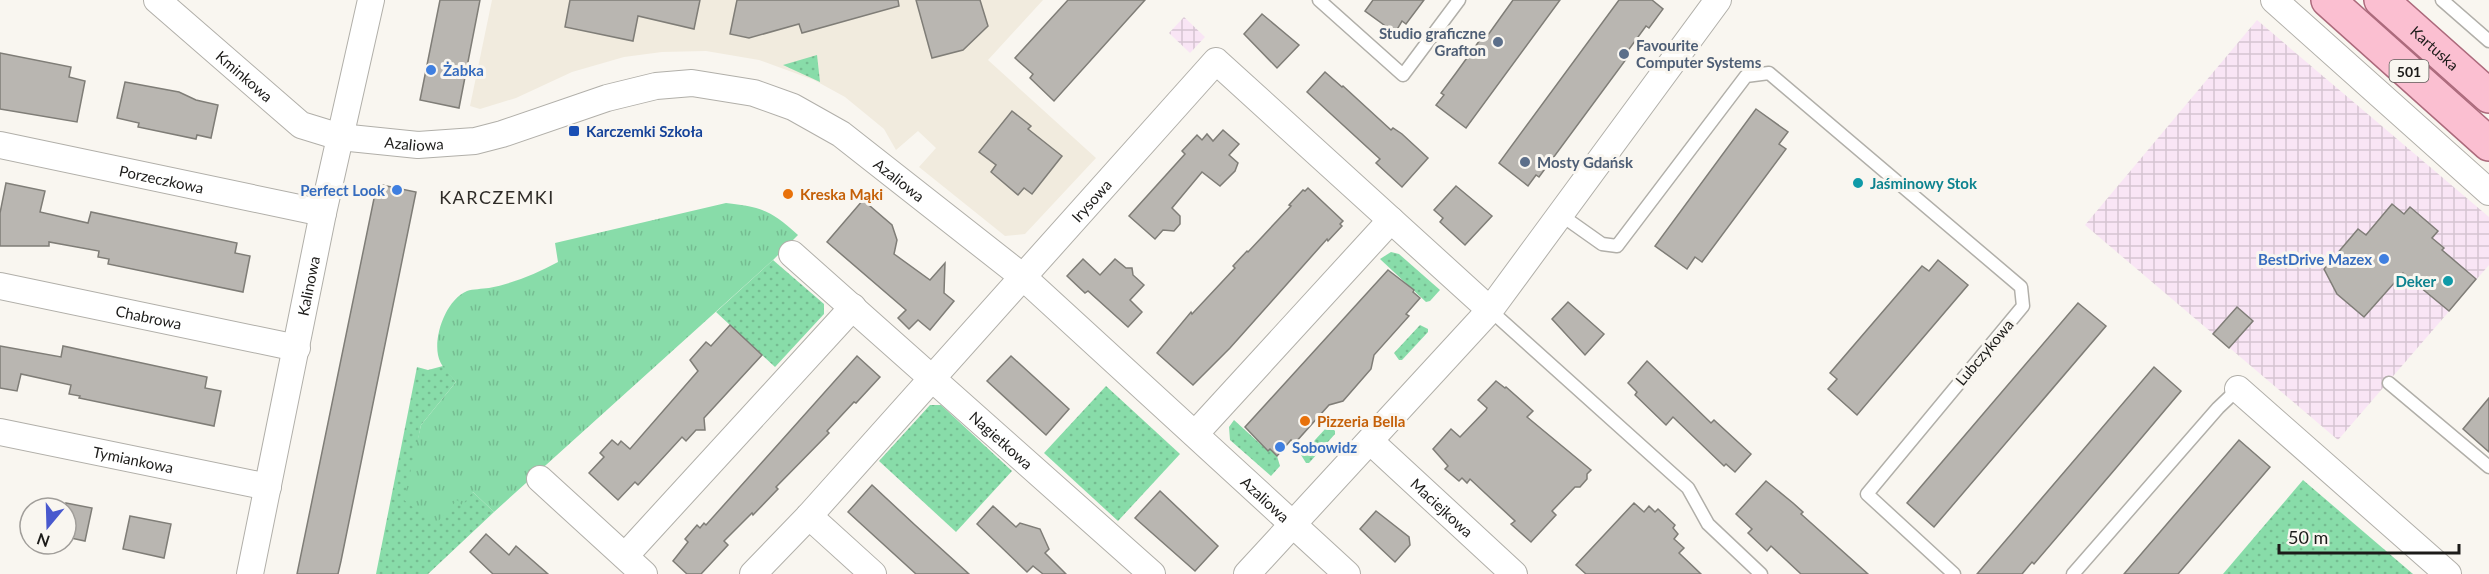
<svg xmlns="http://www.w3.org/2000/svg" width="2489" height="574" viewBox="0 0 2489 574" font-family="Lato,sans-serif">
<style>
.built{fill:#f1ebde}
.industrial{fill:url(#industrial-grid)}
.grass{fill:url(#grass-dots)}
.park{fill:url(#park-tufts)}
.building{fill:#b9b6b1;stroke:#7f7d77;stroke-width:1.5}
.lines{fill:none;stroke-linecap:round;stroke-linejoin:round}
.lane-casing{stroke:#b1afa9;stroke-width:15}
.street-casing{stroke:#b1afa9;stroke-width:28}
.primary-casing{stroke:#ac6a7c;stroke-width:36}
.lane{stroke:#fff;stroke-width:12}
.street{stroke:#fff;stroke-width:26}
.primary{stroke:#fbbfd1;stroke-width:33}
.service-dot{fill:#5c6f8a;stroke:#f9f6f0;stroke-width:2}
.shop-dot{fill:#3f7fe0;stroke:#f9f6f0;stroke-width:2}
.transit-dot{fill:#1a4fb4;stroke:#f9f6f0;stroke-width:2}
.culture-dot{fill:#0f9aa8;stroke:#f9f6f0;stroke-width:2}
.food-dot{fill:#e8710a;stroke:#f9f6f0;stroke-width:2}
.labels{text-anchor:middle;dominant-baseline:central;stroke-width:6;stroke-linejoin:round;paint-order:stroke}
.shield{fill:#f9f6f0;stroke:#5e5d5a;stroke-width:1.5}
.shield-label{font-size:14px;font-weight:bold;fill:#1c1b19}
.service-label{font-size:15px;font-weight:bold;fill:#4e5e75;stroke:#f9f6f0;text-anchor:start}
.street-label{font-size:15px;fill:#1c1b19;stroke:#f9f6f0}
.shop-label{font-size:15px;font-weight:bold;fill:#366cbe;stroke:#f9f6f0;text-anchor:start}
.transit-label{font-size:15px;font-weight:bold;fill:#164399;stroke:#f9f6f0;text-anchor:start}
.culture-label{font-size:15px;font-weight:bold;fill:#0d838f;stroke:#f9f6f0;text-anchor:start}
.food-label{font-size:15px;font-weight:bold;fill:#c56008;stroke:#f9f6f0;text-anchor:start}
.quarter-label{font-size:18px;letter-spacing:1.5px;fill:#2f2c28;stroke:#f9f6f0}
</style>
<defs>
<pattern id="industrial-grid" width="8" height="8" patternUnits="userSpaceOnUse" patternTransform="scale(1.5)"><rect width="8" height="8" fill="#f9e5f5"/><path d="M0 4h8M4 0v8" fill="none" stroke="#d5c4d1"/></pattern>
<pattern id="grass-dots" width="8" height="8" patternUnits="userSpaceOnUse" patternTransform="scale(1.5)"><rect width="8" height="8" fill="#88dca9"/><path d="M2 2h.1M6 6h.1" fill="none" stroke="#75bc91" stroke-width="1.8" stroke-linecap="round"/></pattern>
<pattern id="park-tufts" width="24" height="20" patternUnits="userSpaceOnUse" patternTransform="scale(1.5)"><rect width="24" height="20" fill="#88dca9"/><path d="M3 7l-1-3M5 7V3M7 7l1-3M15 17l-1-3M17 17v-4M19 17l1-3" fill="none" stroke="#75bc91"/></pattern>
</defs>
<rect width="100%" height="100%" fill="#f9f6f0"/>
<polygon class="built" points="492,0 1043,0 988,60 1096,158 1025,234 1005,236 919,167 936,148 918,131 896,150 884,129 845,97 814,80 759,60 706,51 662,52 624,57 572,72 516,98 480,109 470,106"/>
<g class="industrial">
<polygon points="1184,17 1205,37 1190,53 1169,33"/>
<polygon points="2257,20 2489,217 2489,265 2338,440 2085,225"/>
</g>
<g class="grass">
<polygon points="817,55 820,82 783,65"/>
<polygon points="1391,252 1399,254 1440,290 1430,301 1426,302 1380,259"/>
<polygon points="773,260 824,304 824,314 775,367 716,312"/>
<polygon points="1420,325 1428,329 1428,332 1402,360 1399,360 1394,353"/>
<polygon points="443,366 456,382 421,425 418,440 457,500 473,492 494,512 428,574 376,574 417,367 428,370"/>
<polygon points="1106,386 1180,454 1118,521 1044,453"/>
<polygon points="930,405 941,405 1012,471 956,532 879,461"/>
<polygon points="1234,420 1268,451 1270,449 1277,456 1280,466 1271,476 1230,440 1229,427"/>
<polygon points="1330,426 1335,431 1335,434 1309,463 1306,463 1301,455 1327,427"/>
<polygon points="2303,480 2413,574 2223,574"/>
</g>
<path class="park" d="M726,203C761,207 771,210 798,235L773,260L494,512L473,492L462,505L457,500L435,525L404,500L421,425L456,382C449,374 440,366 438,355C434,335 446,300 467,291C473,289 482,289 489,288C514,283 536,274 558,262L555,243Z"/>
<g class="building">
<polygon points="440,0 480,0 459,108 420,100"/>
<polygon points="570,0 700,0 694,29 638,16 633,41 565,27"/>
<polygon points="737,0 898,0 899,6 802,33 799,24 749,38 730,34"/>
<polygon points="916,0 980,0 988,26 963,50 932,58"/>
<polygon points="1068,0 1145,0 1054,101 1030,78 1033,74 1015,58"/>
<polygon points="1373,0 1424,0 1406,24 1402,21 1395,33 1365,11"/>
<polygon points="1513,0 1560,0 1466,128 1436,105 1444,95 1441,93 1456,73 1485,33 1488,35"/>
<polygon points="1619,0 1652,0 1663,9 1649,28 1646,26 1624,56 1627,58 1539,177 1536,175 1528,186 1499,163"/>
<polygon points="1262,14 1299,45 1277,68 1244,34"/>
<polygon points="0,53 71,67 69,77 85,81 77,122 0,109"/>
<polygon points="1325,72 1342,87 1343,86 1391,130 1393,128 1402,134 1428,158 1402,187 1376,163 1380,159 1307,92"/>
<polygon points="125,82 179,92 196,100 218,105 211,138 197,135 196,139 138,127 139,123 117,118"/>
<polygon points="1756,109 1788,132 1779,144 1786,149 1702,262 1695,257 1687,269 1655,246"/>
<polygon points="1012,111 1031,126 1028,129 1062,156 1032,194 1024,188 1018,195 991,172 996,165 979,152"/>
<polygon points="1223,130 1239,144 1229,155 1238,163 1235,171 1220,186 1202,172 1172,208 1180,216 1180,224 1174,231 1163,230 1155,239 1129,216 1185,154 1182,151 1197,135 1202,140 1207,134 1213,141"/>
<polygon points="6,183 45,191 40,212 88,223 91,212 237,243 235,253 250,256 243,292 108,264 109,259 98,257 99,251 49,242 49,246 0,246 0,213"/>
<polygon points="377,184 416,192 341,561 338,574 297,574"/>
<polygon points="1456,186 1492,216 1465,245 1440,222 1443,218 1434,210"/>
<polygon points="1308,188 1343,221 1340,224 1342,226 1328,241 1327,239 1230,348 1193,385 1157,353 1191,312 1192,314 1235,268 1233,266 1247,251 1248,252 1291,206 1289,205 1303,190 1305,191"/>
<polygon points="863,200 892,225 897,240 894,254 930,280 945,263 944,293 954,301 930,330 918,320 909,329 898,318 906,310 827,242"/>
<polygon points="2392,204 2404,214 2410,207 2438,231 2432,238 2444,248 2442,250 2476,279 2449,311 2403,273 2364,317 2337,294 2324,269 2358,229 2366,235"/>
<polygon points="1083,259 1100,275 1115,259 1126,268 1132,268 1133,275 1144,285 1130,300 1142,312 1128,327 1088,291 1085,293 1067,276"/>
<polygon points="1938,260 1968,285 1857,415 1828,389 1837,379 1830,373 1922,266 1929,271"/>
<polygon points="1388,270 1414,290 1413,292 1420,298 1406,314 1409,316 1374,355 1371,369 1343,401 1329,405 1294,444 1291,440 1277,456 1270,449 1268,451 1245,427"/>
<polygon points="1568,302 1604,334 1585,355 1552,319"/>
<polygon points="2078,303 2106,326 1934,527 1907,503"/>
<polygon points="2237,307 2253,321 2229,348 2213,334"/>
<polygon points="730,325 762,355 704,418 705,430 696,430 686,441 682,437 638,485 635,482 618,500 589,473 604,457 600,453 612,440 618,445 621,441 630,449 698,371 690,360 706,342 711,346"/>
<polygon points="0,346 61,357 63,346 207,377 205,388 221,391 214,426 79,398 80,396 69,394 71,385 21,374 17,391 0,388"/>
<polygon points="857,356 880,377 856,403 854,402 827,431 829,433 776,487 778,489 753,515 752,513 724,541 728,545 701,574 687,574 673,561 688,542 685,539 697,525 700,528 704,523 706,525"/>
<polygon points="1011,356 1069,409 1046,435 987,381"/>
<polygon points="1647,361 1711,423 1714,420 1751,454 1735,472 1726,464 1724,466 1673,417 1666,425 1635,395 1637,392 1628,383"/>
<polygon points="2154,367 2181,391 2116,468 2034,564 2032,562 2022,574 1977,574"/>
<polygon points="1496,381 1505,388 1506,387 1533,411 1527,417 1591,470 1587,474 1587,479 1580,487 1575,487 1552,511 1556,515 1531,542 1511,524 1515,521 1470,479 1467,483 1462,478 1459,481 1445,469 1448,466 1433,449 1451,429 1460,437 1486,410 1487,408 1478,400"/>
<polygon points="2489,398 2489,452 2463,429"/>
<polygon points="2239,440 2270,467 2178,574 2124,574"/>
<polygon points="1766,481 1793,503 1803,512 1801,514 1868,574 1801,574 1771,546 1767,551 1748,533 1752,529 1736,514"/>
<polygon points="872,485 915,525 969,574 916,574 848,512"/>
<polygon points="1160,491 1218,546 1195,571 1135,518"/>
<polygon points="66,503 92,508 85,541 66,537"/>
<polygon points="1634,503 1644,512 1649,506 1655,512 1658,509 1675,525 1673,528 1678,534 1674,539 1684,548 1679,553 1701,574 1586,574 1576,565"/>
<polygon points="993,506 1016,527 1020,523 1040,529 1049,549 1045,553 1066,574 1043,574 1033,566 1027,572 999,545 977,524"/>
<polygon points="1376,511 1409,537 1410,545 1395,562 1360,529"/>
<polygon points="130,516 171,524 164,558 123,549"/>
<polygon points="486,534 509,555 516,546 548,574 493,574 470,552"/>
</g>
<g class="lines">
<defs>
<g id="lane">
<polyline points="1319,0 1403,75 1459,0"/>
<polyline points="2442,0 2489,41"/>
<polyline points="1561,215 1602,244 1617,246 1746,76 1769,73 2021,287 2023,306 1867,494 1954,574"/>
<polyline points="1490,310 1688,488 1708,524 1761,574"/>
<polyline points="2389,383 2489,467"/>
<polyline points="2073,574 2218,408 2238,389"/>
</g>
<g id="street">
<path id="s1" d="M157,0L301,125L340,137L418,145L475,141L502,134L607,98L656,86L692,83L754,93L793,107L841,134L1023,277L1347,574"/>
<polyline points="2274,0 2489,192"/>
<path id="s2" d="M0,145L323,213"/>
<path id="s3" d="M792,254L1152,574"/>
<path id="s4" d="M0,286L297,348"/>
<polyline points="2238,389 2448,574"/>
<path id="s5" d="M0,432L268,487"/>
<polyline points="1195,434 1391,220"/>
<path id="s6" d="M1370,441L1514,574"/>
<polyline points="540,479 644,574"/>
<polyline points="809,516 873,574"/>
<polyline points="625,556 853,307"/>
<path id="s7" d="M250,574L323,213L371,0"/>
<path id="s8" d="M753,574L809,516L1216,61L1490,310"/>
<polyline points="1247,574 1490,310 1718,0"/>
</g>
<g id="primary">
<polyline points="2328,0 2489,144"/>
<path id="s9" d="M2381,0L2489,96"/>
</g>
</defs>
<use href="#lane" class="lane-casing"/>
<use href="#street" class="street-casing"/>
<use href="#primary" class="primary-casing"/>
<use href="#lane" class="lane"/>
<use href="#street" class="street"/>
<use href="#primary" class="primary"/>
</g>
<g class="service-dot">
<circle cx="1498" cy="42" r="6"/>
<circle cx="1624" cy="54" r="6"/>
<circle cx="1525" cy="162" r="6"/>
</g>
<g class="shop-dot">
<circle cx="431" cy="70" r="6"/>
<circle cx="397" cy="190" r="6"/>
<circle cx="2384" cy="259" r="6"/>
<circle cx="1280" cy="447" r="6"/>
</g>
<rect class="transit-dot" x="568" y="125" width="12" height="12" rx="3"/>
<g class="culture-dot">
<circle cx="1858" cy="183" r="6"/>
<circle cx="2448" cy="281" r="6"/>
</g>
<g class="food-dot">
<circle cx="788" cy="194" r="6"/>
<circle cx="1305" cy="421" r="6"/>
</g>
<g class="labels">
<rect class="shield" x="2389.5" y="60" width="39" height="22" rx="4.5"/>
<g class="shield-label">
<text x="2409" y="71">501</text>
</g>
<g class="service-label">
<text x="1486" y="33" text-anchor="end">Studio graficzne<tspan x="1486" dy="17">Grafton</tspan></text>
<text x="1636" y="45">Favourite<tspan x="1636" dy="17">Computer Systems</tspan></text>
<text x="1537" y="162">Mosty Gdańsk</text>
</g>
<g class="street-label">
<text stroke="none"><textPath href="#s9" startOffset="72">Kartuska</textPath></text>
<text stroke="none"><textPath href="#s1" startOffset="116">Kminkowa</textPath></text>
<text stroke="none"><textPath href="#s1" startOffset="306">Azaliowa</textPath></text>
<text stroke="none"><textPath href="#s2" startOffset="165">Porzeczkowa</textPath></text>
<text stroke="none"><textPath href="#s1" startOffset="826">Azaliowa</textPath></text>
<text stroke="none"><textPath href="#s8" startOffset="504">Irysowa</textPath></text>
<text stroke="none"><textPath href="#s7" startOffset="294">Kalinowa</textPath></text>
<text stroke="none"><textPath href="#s4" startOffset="152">Chabrowa</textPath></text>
<text transform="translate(1984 352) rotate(-50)">Lubczykowa</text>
<text stroke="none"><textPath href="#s3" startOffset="280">Nagietkowa</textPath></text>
<text stroke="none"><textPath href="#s5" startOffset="136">Tymiankowa</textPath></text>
<text stroke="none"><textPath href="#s1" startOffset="1312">Azaliowa</textPath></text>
<text stroke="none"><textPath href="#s6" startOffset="98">Maciejkowa</textPath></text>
</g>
<g class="shop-label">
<text x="443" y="70">Żabka</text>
<text x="385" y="190" text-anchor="end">Perfect Look</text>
<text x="2372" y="259" text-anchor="end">BestDrive Mazex</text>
<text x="1292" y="447">Sobowidz</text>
</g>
<g class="transit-label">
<text x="586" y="131">Karczemki Szkoła</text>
</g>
<g class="culture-label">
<text x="1870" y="183">Jaśminowy Stok</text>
<text x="2436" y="281" text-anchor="end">Deker</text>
</g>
<g class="food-label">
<text x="800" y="194">Kreska Mąki</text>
<text x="1317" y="421">Pizzeria Bella</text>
</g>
<g class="quarter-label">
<text x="497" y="197">KARCZEMKI</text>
</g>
</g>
<g transform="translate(48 526) rotate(199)"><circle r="28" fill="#f9f6f0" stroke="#a19e9a" stroke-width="1.5"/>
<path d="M0-4.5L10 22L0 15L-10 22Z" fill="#4959ce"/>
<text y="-9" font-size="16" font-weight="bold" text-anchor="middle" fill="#1c1b19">N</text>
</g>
<path d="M2279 544v9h180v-9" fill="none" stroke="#1c1b19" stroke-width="3"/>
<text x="2288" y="544" font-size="18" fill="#1c1b19" stroke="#f9f6f0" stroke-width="4.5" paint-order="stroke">50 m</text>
</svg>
